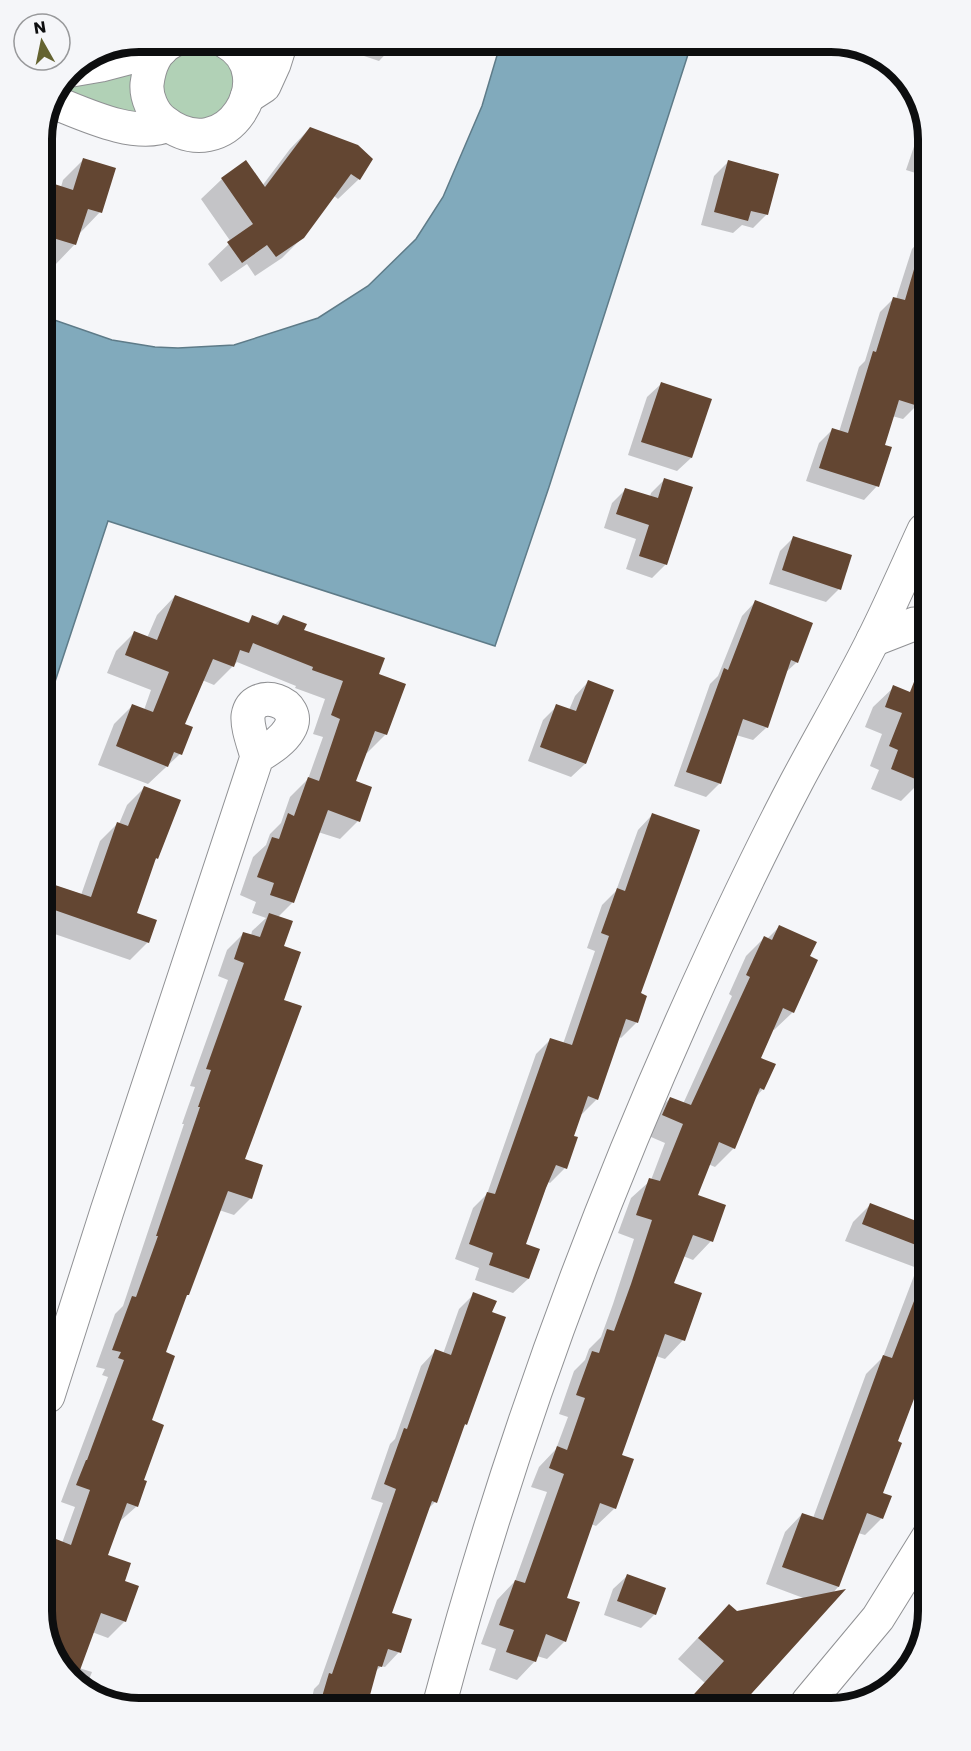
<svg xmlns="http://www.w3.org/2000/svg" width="971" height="1751" viewBox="0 0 971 1751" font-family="Poppins,sans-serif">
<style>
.green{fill:#b1d1b6}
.water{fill:#81aabc;stroke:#5e7b88;stroke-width:1.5}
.shadow{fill:#0003}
.building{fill:#634632}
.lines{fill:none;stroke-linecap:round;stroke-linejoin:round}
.minor-casing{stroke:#909194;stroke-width:35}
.minor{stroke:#fff;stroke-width:33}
.rim{fill:none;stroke:#0d0e0f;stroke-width:8}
</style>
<rect width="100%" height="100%" fill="#f5f6f9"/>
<g class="green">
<polygon points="205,47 218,51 237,70 233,109 189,124 163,99 162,75 178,53 191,48"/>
<polygon points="140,71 147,122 61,92 63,87"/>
</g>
<polygon class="water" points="501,42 692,42 549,487 495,646 108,521 45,712 43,316 112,340 155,347 178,348 234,345 318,318 368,286 416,239 443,197 482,106"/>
<g class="shadow">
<polygon points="322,42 397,42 379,61"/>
<polygon points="922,123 922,175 906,170"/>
<polygon points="310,128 359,179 338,199 333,195 303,237 282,258 255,276 247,264 221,282 208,264 231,242 201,199 222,179 246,162 262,186 290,149"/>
<polygon points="84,159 100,212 80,233 75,244 55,265 43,261 42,182 61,187 63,180"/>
<polygon points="728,162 767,214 753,228 742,225 733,233 701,225 714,176"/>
<polygon points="922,238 923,384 916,406 903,419 892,416 883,446 877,486 864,500 806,481 819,443 833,429 839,432 859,367 865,361 880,312 894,298 896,299 912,249"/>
<polygon points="661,384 691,458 677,471 628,455 647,397"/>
<polygon points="665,479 666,564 652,578 626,569 636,539 604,528 612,503 626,489 650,497 651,493"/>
<polygon points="793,538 839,589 826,602 769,584 780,551"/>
<polygon points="175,596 246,624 253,617 274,625 283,617 302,631 377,675 386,734 367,753 365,752 354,782 358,821 340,839 318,832 292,903 278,917 282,947 282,1001 243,1160 251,1198 234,1215 219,1210 164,1353 150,1421 137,1506 118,1523 106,1556 123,1582 125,1621 108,1638 92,1632 79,1668 92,1672 84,1692 50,1649 49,1548 56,1541 62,1543 75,1507 61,1502 108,1377 102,1375 105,1369 96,1367 115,1314 123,1306 184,1124 182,1124 195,1087 190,1086 228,980 218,976 227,950 244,933 251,936 252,931 266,918 252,913 256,902 240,895 253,857 266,845 270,834 281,823 290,797 308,779 323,737 313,734 325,699 295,688 296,686 237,662 214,685 202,680 183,725 180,754 148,784 98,765 114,724 133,705 144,710 151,690 107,673 116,651 134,633 147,638 157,615"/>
<polygon points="755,602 797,662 785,673 767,727 753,740 736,735 720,783 706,797 674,786 710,684 718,676 742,616"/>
<polygon points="588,682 612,691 585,764 571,777 528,761 543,720 557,706 569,710 575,696"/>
<polygon points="894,687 924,699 925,773 921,781 901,801 871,789 879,770 870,766 882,734 865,727 873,707"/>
<polygon points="144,788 157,858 153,862 135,914 148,942 130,960 46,931 46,888 49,884 81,895 100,841 117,824 119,824 127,805"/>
<polygon points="652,815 639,994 645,997 636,1023 621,1038 618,1036 597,1099 582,1114 580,1113 572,1137 565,1168 550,1183 548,1182 524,1245 528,1279 513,1293 475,1280 479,1268 455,1259 473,1208 487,1194 536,1054 551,1039 563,1044 595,951 587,948 602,905 616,891 638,830"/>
<polygon points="779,927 808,957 793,1012 774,1030 772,1029 759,1058 763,1089 754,1099 734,1148 715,1167 708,1164 696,1196 724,1206 711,1241 693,1260 683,1256 672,1284 683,1340 665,1359 656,1356 620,1456 615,1508 596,1526 591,1524 565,1599 565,1641 547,1659 537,1656 535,1661 517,1680 489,1670 496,1649 481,1644 497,1600 515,1581 547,1492 531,1487 539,1467 556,1449 568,1417 559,1414 574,1371 585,1360 589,1349 601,1337 613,1304 634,1239 618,1233 631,1198 651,1180 665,1143 644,1134 652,1117 670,1098 683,1104 732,996 729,994 746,956 764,938 767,939"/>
<polygon points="870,1205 927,1227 928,1363 896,1442 881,1494 882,1518 865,1535 858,1533 838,1587 741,1703 686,1703 705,1683 678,1659 709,1626 737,1613 806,1599 766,1584 785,1532 802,1514 813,1518 866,1374 883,1357 917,1268 845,1241 853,1222"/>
<polygon points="48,1247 54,1249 48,1268"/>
<polygon points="474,1294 491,1313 466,1424 461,1429 435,1502 427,1510 390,1613 399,1652 385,1667 381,1666 375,1672 365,1706 305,1707 311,1702 314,1689 319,1684 383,1503 371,1499 390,1444 395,1439 421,1366 435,1351 443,1354 459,1309"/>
<polygon points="627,1576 655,1614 641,1628 604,1615 613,1589"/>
<polygon points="929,1586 929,1604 921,1598"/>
<polygon points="923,1633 913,1666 897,1678 892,1674"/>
</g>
<g class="building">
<polygon points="310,127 358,145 373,159 360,180 351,174 304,238 276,257 267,245 242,263 227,242 253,224 221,178 246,160 265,187"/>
<polygon points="83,158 116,168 102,213 88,209 76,245 43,235 42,180 73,190"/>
<polygon points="728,160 779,174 768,215 751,211 748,221 714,212"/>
<polygon points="917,259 922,260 923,389 918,406 899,400 885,445 892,447 879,487 819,468 832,428 848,433 873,351 876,352 893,297 905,300"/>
<polygon points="661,382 712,399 692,458 641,442"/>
<polygon points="664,478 693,487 667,565 639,556 649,525 616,514 625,488 658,498"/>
<polygon points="793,536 852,555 841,590 782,570"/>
<polygon points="175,595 249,623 252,615 278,625 283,615 307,624 304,630 385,658 379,674 406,684 387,735 375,731 356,781 372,787 360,822 328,810 294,903 270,895 274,883 257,877 272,837 279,839 288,813 294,816 308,777 319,781 340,719 331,715 343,681 312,670 313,667 253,643 249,653 240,650 234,667 213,659 185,724 193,727 182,755 174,752 168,767 116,746 132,704 153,712 169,672 125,655 134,631 157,640"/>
<polygon points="755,600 813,623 798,663 791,660 768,728 743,719 721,784 686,772 724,668 728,670"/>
<polygon points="923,659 924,659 925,783 891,769 898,750 889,746 902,713 885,707 893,685 910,692"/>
<polygon points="588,680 614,690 586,764 540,747 556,704 576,711"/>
<polygon points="144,786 181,800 158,859 156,858 137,913 157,920 149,943 46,907 46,882 91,897 117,822 128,826"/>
<polygon points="652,813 700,830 641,993 647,996 638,1023 626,1019 598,1100 588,1096 574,1136 578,1137 567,1169 556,1165 546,1188 526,1244 540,1249 529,1279 489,1265 493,1253 469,1244 487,1192 495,1194 550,1038 572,1045 609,936 601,933 617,888 625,891"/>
<polygon points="269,913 293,921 284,946 301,952 284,1000 302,1006 245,1159 263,1165 252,1199 228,1191 189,1295 187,1295 166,1352 175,1356 152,1420 164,1425 144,1480 147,1481 138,1507 127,1503 108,1555 131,1563 125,1581 139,1586 126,1622 101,1613 76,1681 50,1649 49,1557 56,1539 71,1545 90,1490 76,1485 86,1460 87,1460 124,1360 118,1358 121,1352 112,1350 132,1296 136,1297 158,1236 156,1236 200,1107 198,1107 211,1070 206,1069 244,963 234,959 243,932 260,937"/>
<polygon points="779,925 817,942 810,956 818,960 794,1013 783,1008 761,1058 776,1064 764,1090 760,1088 735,1149 719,1142 698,1195 726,1205 713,1242 693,1235 674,1283 702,1293 685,1341 665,1334 622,1455 634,1459 616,1509 600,1503 567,1598 580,1602 566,1642 546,1634 536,1662 506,1652 514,1630 499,1625 515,1580 525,1583 564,1474 549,1468 557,1446 567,1450 585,1398 576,1395 592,1351 599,1353 607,1329 614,1331 631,1284 652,1220 636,1215 649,1178 660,1181 683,1124 662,1115 670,1097 691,1105 750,977 746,975 764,936 772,940"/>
<polygon points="870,1203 924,1224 916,1245 862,1224"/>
<polygon points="926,1270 928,1362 898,1441 902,1443 883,1493 892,1496 883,1519 867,1513 839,1587 782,1567 802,1513 823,1520 883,1355 892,1358"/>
<polygon points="473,1292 497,1301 492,1312 506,1317 467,1425 465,1424 437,1503 432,1501 392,1613 412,1619 401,1653 388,1649 382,1667 378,1666 367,1706 319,1707 329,1673 332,1674 396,1489 384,1484 404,1428 407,1429 435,1349 451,1355"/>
<polygon points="627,1574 666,1588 656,1615 617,1601"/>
<polygon points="846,1589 743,1703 686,1703 724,1661 698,1638 729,1604 737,1611"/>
</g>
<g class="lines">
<defs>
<g id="minor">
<path d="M171,42C155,50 149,67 147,84C146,97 153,113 163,121C227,172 283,73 226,42"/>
<polyline points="72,70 101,65 162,49"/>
<polyline points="247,97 264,86 274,64 281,42"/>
<path d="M56,103C86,115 137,139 168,125"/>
<polyline points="873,640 914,624 924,624"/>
<path d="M48,1396L107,1211L257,757C254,745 247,728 248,716C253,685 306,702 289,730C282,742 268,750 257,757"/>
<polyline points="808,1702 878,1618 929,1536"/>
<path d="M439,1706C508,1446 602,1192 715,948C741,892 768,836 797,781C822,734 849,688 873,640C891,604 907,567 924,530"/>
</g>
</defs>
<use href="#minor" class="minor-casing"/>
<use href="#minor" class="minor"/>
</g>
<path d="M0 0H971V1751H0ZM139 52H831A87 87 0 0 1 918 139V1611A87 87 0 0 1 831 1698H139A87 87 0 0 1 52 1611V139A87 87 0 0 1 139 52Z" fill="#f5f6f9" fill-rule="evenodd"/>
<path class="rim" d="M139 52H831A87 87 0 0 1 918 139V1611A87 87 0 0 1 831 1698H139A87 87 0 0 1 52 1611V139A87 87 0 0 1 139 52Z"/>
<g transform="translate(42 42) rotate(351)"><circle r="28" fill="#f5f6f9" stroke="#98999b" stroke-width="1.5"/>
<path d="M0-4.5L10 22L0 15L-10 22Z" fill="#646330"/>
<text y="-9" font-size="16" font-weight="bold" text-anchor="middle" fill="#0d0e0f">N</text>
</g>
</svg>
